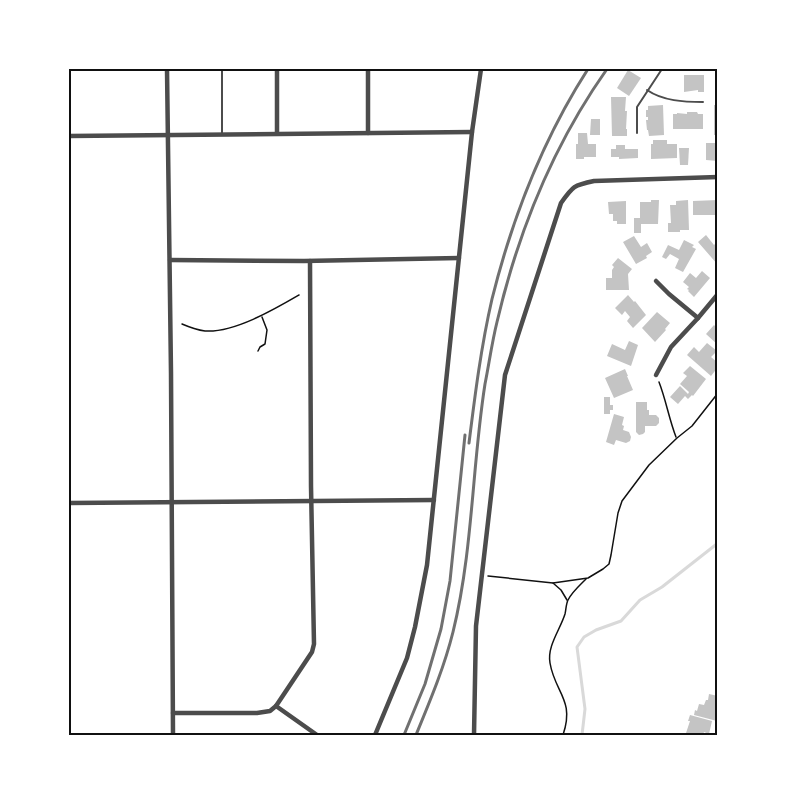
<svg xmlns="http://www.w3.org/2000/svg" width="787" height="804" viewBox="0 0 787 804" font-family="Bitter,serif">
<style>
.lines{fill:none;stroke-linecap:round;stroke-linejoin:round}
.stream{stroke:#d9d9d9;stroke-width:3}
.building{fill:#c4c4c4}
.path{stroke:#111;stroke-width:1.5}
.service{stroke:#4c4c4c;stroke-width:2}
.minor{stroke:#4c4c4c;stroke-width:4.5}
.rail{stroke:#707070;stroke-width:3}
.neatline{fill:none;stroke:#111;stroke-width:2}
</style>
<rect width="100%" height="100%" fill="#fff"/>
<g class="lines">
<polyline class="stream" points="582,735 585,709 577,647 584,637 596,630 621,621 640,600 662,587 718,543"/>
</g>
<g class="building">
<polygon points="628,70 641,78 629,96 617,88"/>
<polygon points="684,75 704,75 704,92 698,92 698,90 684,92"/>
<polygon points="611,97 626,97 625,111 627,111 626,129 627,129 627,136 612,136"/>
<polygon points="663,105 664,135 649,136 648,130 647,130 646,120 648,120 648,117 646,117 646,110 648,110 648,106"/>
<rect x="714" y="105" width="4" height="30"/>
<polygon points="687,112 697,112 698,114 703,114 703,129 673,129 673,114 677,114 677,113 687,114"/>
<polygon points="591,119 600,119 600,135 590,135"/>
<polygon points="578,133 587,133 588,144 596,144 596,157 584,157 584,159 576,159 576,144 578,144"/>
<polygon points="653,140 667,140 667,144 677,144 677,158 651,159 651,144 653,144"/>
<polygon points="706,143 718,143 718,161 706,160"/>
<polygon points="616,145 625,145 625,149 638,149 638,158 619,159 619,157 611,157 611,149 616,149"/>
<polygon points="679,148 689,148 688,165 680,165"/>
<polygon points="651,200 659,200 658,224 641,224 641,233 634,233 634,218 640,218 640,202 651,202"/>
<polygon points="688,200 689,230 680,230 680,232 668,232 668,223 671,223 670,205 676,205 676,201"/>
<polygon points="718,200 718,210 716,210 716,215 693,215 693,201"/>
<polygon points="626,201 626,224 617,224 617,221 613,221 613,214 609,214 608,202"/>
<polygon points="706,235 714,245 718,241 718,265 698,242"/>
<polygon points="634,236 641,247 647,243 652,252 646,256 647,258 636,264 623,242"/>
<polygon points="684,240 694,245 692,247 696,249 683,272 675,268 679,259 670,254 666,259 662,257 668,245 679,250"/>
<polygon points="618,258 632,269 628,274 629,290 606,290 606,278 612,278 612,270 614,267 612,265"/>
<polygon points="702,271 710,278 694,297 688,291 689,290 687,289 689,287 683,282 690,273 696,278"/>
<polygon points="628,295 634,302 635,301 646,315 633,328 627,321 630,317 625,311 622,315 615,308"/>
<polygon points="657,312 670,323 665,329 666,330 655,342 642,328"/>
<polygon points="718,322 718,345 706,334 714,325 715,326"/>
<polygon points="629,341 638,345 631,366 607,356 612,344 625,350"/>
<polygon points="707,343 717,351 711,357 718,363 718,367 711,376 687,355 694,347 699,352"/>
<polygon points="690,366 706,379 693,396 692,395 688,399 685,396 678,404 670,397 680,386 688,394 689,392 680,384 687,376 683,373"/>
<polygon points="625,369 628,376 627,376 633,390 614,398 605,378"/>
<polygon points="604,397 610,397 610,405 613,405 613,410 610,410 610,414 604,414"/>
<polygon points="636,402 647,402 647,410 649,410 649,415 656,415 659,418 659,423 656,426 645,426 645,432 643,434 639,435 636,432"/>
<polygon points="614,414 624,417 622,425 624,426 623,430 629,432 631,437 630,441 626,443 616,440 614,445 606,442"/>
<polygon points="709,694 718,696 717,721 694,715 695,710 697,711 699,704 704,705 706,700 708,700"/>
<polygon points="690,715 712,721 709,734 704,732 703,735 687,735 688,733 686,733 690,721 688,721"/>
</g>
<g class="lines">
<g class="path">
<path d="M182,324C189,327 197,330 205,331C234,333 275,309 299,295"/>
<polyline points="258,351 260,347 265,344 267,330 262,317"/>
<path d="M659,382C666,400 669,419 676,437"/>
<polyline points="488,576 553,583 588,578 603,569 609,564 611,555 618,513 622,501 649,465 677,438 692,426 718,393"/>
<polyline points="553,583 561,590 567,600"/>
<path d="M563,735C575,700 555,693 550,663C547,646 560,630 565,614C566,610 566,604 568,600C572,592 580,585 586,579"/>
</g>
<g class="service">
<path d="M647,90C663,101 684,102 703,102"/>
<polyline points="637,133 637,107 662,69"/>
<polyline points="222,134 222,69"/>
</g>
<g class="minor">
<polyline points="167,69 171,373 173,735"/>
<polyline points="277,69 277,133"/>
<polyline points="368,133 368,69"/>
<polyline points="69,136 472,132"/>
<polyline points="170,260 304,261 459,258"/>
<polyline points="656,281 669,294 698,318"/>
<polyline points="656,375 671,347 698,318 718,294"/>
<polyline points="69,503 434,500"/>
<polyline points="276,706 317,735"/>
<polyline points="173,713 257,713 270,711 276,706 312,652 314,644 311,486 310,261"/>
<polyline points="375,735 407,658 415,627 427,565 472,132 481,69"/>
<path d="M474,735L476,626L505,375L561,203C573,186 574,185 594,181L718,177"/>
</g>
<g class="rail">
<path d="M469,443C475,395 481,347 492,299C512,219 543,139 588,69"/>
<polyline points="404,735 425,684 441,629 450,581 465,435"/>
<path d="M416,735C430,701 444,668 453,632C473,551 472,466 485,384C489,364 492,342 497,322C518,232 554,144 607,69"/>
</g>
</g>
<rect width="787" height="804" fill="none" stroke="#ffffff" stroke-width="141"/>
<rect x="70" y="70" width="646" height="664" class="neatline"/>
</svg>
